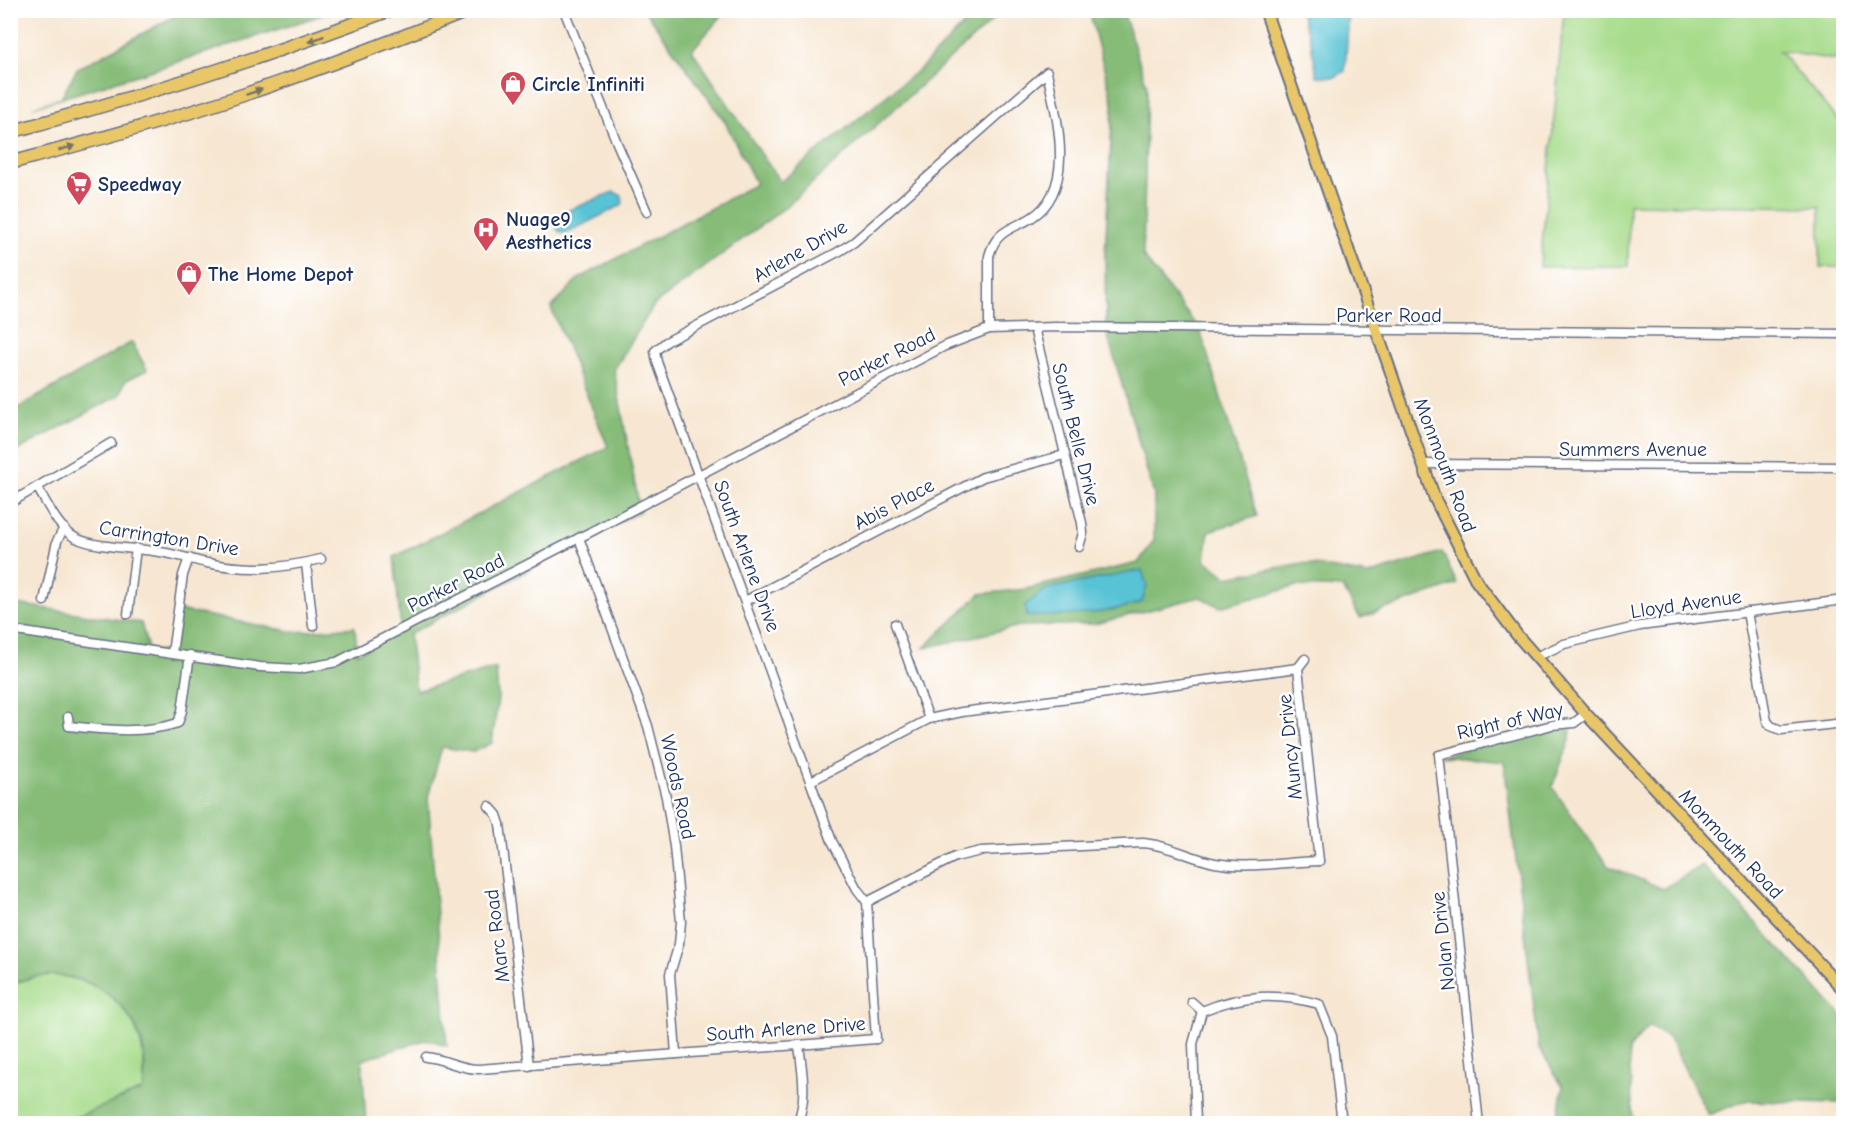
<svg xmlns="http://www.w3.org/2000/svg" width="1854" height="1134" viewBox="0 0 1854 1134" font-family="'Comic Neue',sans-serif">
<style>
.green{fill:#a8dc8c;stroke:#628675;stroke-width:1.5}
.forest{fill:#86bc78;stroke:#50766b;stroke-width:1.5}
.water{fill:#58c3d4;stroke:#3a7999;stroke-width:1.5}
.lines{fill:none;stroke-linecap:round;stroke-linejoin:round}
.minor-casing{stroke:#686f87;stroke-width:11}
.major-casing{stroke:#686f87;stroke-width:14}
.highway-casing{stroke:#686f87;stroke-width:15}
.minor{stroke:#fff;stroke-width:8}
.major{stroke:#e9c769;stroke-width:10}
.highway{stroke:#e9c769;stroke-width:12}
.oneway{fill:#787363}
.labels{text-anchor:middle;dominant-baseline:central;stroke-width:5;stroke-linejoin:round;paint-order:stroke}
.poi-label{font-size:20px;font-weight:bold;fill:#1b2f5e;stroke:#fff;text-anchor:start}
.street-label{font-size:20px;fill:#1b2f5e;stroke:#fff}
</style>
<rect width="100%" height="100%" fill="#fff"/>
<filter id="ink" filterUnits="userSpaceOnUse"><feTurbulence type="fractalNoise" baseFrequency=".0167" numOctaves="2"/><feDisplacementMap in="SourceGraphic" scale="12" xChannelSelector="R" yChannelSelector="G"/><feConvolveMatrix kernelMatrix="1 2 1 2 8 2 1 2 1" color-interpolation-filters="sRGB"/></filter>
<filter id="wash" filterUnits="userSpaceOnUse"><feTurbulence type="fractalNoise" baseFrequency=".008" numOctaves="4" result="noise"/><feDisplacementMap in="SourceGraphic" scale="24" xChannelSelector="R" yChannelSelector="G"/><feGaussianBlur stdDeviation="1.35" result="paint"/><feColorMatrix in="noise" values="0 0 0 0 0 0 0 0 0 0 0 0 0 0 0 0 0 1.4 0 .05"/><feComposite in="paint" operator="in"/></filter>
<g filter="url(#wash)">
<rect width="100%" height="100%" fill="#f7e7d2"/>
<g class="green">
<polygon points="1564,11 1843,11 1843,61 1779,51 1843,126 1843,267 1820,267 1820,207 1629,204 1628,266 1540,267"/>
<path d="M54,975C119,982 150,1027 143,1090L62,1123L11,1124V985L36,976Z"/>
</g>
<g class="forest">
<polygon points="184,11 334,11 156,69 33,107 61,98 77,69"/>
<path d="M645,11H726L692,50L780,182L921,68L977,11H1003L787,206L654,305L614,370L640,511L409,634L416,691L496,668L498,698L492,743L473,752L442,747L428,797L447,1046L434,1041L425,1040L362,1060L366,1123H62L143,1090C145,1073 146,1057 141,1040C124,987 60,959 11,985L10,603L141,623L148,649L170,653L177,610L295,632L355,627L357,653L401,631L394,557L608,447L551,308L578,279L756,184L724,120Z"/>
<polygon points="1089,11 1123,11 1147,86 1143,256 1200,330 1257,516 1209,531 1205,560 1227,577 1303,563 1368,575 1442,552 1457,584 1360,618 1343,588 1297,586 1220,607 1200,597 1095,624 1020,626 924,648 980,594 1026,589 1138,563 1154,540 1154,495 1106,330 1105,255 1113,103"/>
<polygon points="132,342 147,370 125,381 120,395 11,454 11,412"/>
<polygon points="1571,724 1570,740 1552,787 1608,866 1663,889 1702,865 1843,1017 1843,1103 1744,1101 1708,1115 1669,1038 1649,1026 1629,1049 1633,1123 1556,1123 1563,1087 1539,1048 1504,762 1440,756"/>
</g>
<g class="water">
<polygon points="1300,11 1349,11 1345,71 1335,77 1317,76 1311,42"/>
<polygon points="613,192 621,195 623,203 620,206 565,234 558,231 554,217 557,215"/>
<path d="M1142,570L1147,586L1142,602C1104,615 1067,616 1027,616L1025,605L1046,589Z"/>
</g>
</g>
<g filter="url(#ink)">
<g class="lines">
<defs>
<g id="minor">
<polyline points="564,10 617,143 647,212"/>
<polyline points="1034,328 1082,523 1083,533 1079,547"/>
<polyline points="1423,464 1844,467"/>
<path d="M37,487C47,503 58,529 76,538C93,547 133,548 153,551C172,553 189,559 207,563C248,571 280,569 321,559"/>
<polyline points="10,503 111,443"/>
<polyline points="579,538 648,726 666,797 674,846 681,922 679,944 670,974 676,1054"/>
<polyline points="306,563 313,626"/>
<polyline points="44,601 57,541 64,528"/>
<polyline points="745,601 983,477 1064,455"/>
<polyline points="1747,612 1767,721 1771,726 1781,730 1844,723"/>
<polyline points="128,614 136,548"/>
<polyline points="895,624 929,719"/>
<polyline points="10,630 260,667 299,669 337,662 579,538 945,346 989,329 1055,327 1844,334"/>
<polyline points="172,653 183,575 189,558"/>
<polyline points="1536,657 1564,644 1640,626 1844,600"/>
<polyline points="1298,668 1319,861"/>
<polyline points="1298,668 1305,659"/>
<path d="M68,717L69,726C103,730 145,734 178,723L182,711L190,655"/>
<polyline points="811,781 929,719 962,712 1298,668"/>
<polyline points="489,806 497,815 500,824 529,1066"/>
<path d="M867,902L955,857L981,851L1143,843C1169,845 1190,858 1215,863C1248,869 1285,862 1319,861"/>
<polyline points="1192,1002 1202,1011"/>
<path d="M876,1039L867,902L857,889L832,841L657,362L655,351L666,342L838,252L854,242L1047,72C1056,115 1078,189 1031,218C1011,230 996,230 989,256V329"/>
<path d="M426,1057C445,1059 460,1069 479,1069L876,1039"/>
<path d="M797,1124C808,1098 802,1071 799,1045"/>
<path d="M1196,1124L1193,1044L1202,1011C1242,994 1277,993 1319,1004L1332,1036L1342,1124"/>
<polyline points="1479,1124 1439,755 1552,725 1574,723 1586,714"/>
</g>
<polyline id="major" points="1265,10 1435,499 1477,582 1517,635 1586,714 1844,990"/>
<g id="highway">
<path d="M10,132C139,97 266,57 390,10"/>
<path d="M10,163C88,142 167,121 243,95C320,69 395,40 470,10"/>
</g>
</defs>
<use href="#minor" class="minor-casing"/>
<use href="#major" class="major-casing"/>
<use href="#highway" class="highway-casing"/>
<use href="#minor" class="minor"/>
<use href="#major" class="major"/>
<use href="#highway" class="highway"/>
</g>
<defs><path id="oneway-solid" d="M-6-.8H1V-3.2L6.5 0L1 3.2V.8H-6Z" transform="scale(1.5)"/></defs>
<g class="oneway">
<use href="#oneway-solid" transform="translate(316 39) rotate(159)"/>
<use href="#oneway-solid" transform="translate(254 92) rotate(-19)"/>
<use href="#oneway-solid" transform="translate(67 148) rotate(-15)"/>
</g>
</g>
<defs>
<symbol id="shop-pin" viewBox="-11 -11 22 30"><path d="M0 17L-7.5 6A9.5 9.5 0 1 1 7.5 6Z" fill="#d1495b" stroke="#fff"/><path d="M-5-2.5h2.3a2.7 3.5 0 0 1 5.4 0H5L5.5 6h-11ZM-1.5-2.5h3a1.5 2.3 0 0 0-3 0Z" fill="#fff"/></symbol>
<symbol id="supermarket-pin" viewBox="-11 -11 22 30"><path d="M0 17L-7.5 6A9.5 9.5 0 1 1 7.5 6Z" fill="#d1495b" stroke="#fff"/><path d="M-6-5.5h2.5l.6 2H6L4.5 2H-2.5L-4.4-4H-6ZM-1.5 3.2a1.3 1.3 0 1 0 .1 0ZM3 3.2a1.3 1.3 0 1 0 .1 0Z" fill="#fff"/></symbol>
<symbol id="hospital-pin" viewBox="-11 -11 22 30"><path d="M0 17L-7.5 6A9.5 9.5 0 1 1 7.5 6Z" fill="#d1495b" stroke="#fff"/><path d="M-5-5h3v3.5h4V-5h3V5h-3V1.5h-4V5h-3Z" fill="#fff"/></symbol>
</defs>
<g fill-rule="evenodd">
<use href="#shop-pin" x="498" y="69" width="30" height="40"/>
<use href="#supermarket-pin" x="64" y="169" width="30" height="40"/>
<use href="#hospital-pin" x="471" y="215" width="30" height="40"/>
<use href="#shop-pin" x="174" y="259" width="30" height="40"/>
</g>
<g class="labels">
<g class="poi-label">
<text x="532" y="84">Circle Infiniti</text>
<text x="98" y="184">Speedway</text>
<text x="506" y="219">Nuage9<tspan x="506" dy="23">Aesthetics</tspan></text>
<text x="208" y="274">The Home Depot</text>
</g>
<g class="street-label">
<text transform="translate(800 251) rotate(-30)">Arlene Drive</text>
<text x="1389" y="315">Parker Road</text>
<text transform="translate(887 357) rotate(-27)">Parker Road</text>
<text transform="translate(1076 434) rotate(76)">South Belle Drive</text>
<text x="1633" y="449">Summers Avenue</text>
<text transform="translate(1445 465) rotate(69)">Monmouth Road</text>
<text transform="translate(894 504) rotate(-28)">Abis Place</text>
<text transform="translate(169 538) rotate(9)">Carrington Drive</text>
<text transform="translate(747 556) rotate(70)">South Arlene Drive</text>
<text transform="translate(456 583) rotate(-27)">Parker Road</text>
<text transform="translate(1686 604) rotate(-8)">Lloyd Avenue</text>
<text transform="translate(1510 721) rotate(-13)">Right of Way</text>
<text transform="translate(1290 747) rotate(-96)">Muncy Drive</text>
<text transform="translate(678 787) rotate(78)">Woods Road</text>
<text transform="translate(1731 844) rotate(47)">Monmouth Road</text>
<text transform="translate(497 936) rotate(-97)">Marc Road</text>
<text transform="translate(1443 941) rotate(-96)">Nolan Drive</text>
<text transform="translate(786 1029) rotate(-4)">South Arlene Drive</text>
</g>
</g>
<rect width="1854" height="1134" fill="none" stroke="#fff" stroke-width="36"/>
</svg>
